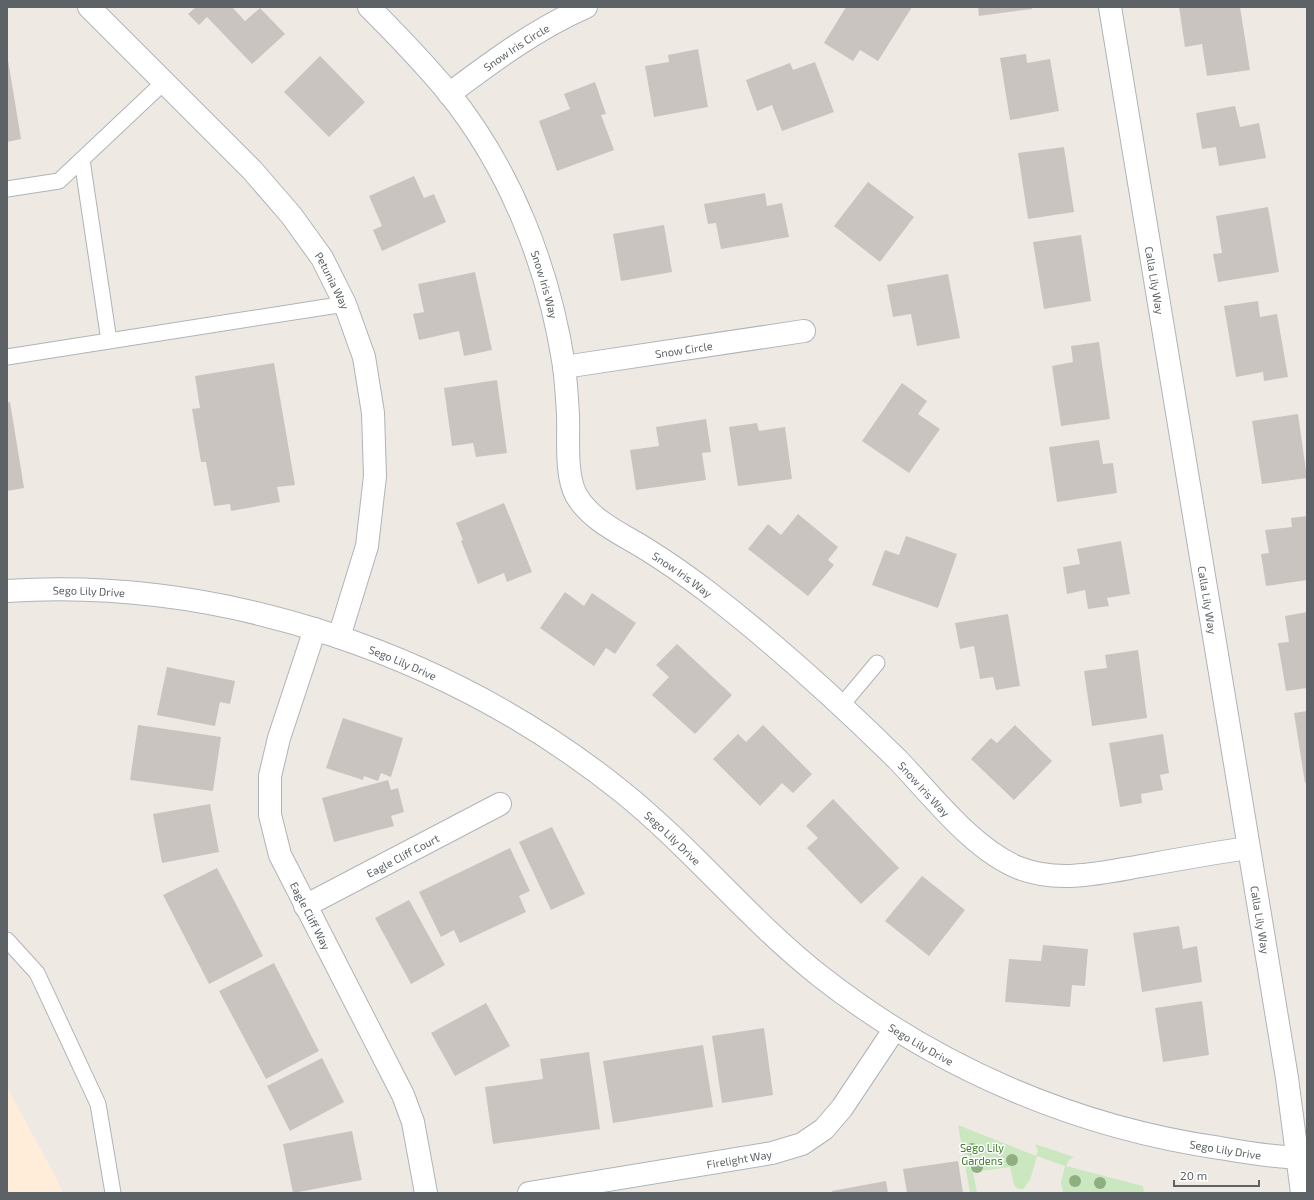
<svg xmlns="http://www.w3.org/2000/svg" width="1314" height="1200" viewBox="0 0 1314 1200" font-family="'Exo 2',sans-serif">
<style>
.commercial{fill:#ffecd9}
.green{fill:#cae7bf}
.building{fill:#cac4c1}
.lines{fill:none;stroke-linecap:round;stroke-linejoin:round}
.service-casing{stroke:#afb4b7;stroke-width:17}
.minor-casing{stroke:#afb4b7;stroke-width:24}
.tertiary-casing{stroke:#afb4b7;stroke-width:24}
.service{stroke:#fff;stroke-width:15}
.minor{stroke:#fff;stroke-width:22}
.tertiary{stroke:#fff;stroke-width:22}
.tree{fill:#90af81}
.labels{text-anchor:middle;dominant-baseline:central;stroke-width:3;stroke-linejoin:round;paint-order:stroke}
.street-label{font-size:11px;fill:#5c6265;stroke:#fff}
.park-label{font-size:11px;fill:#428030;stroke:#fff}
</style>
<rect width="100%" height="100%" fill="#efe9e4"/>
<polygon class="commercial" points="7,1087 60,1185 63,1193 7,1193"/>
<polygon class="green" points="958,1125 1036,1156 1038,1151 1035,1144 1074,1157 1069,1160 1066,1166 1143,1186 1144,1193 1065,1193 1063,1192 1061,1182 1065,1166 1037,1156 1030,1180 1023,1189 1018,1189 1014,1185 1010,1167 973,1172 977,1193 970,1193"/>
<g class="building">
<polygon points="196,7 232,7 245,21 260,8 285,34 252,64 207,17 199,25 188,14"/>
<polygon points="846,7 912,7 878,61 860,50 853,61 824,43"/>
<polygon points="978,7 1031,7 1032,9 979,16"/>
<polygon points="1179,7 1240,7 1250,70 1207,76 1202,44 1185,47"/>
<polygon points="698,49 708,107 654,117 645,66 669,62 668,55"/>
<polygon points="7,54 21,139 7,142"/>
<polygon points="1026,54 1027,63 1050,59 1059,111 1010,120 1000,58"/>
<polygon points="320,56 365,102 329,137 284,92"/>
<polygon points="815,62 834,112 782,131 772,105 757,111 746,80 790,63 793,70"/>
<polygon points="595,82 606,114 601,115 614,150 557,171 539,121 570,109 564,94"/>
<polygon points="1235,106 1240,127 1259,123 1266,158 1219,166 1216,147 1202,149 1196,113"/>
<polygon points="1064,147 1074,212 1028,219 1018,153"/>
<polygon points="414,176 424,198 434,194 446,222 382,251 373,230 382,226 369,196"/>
<polygon points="868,182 914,217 880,262 834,226"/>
<polygon points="765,193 767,206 782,203 789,237 721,249 716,223 708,224 704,204"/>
<polygon points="1268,207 1279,272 1218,282 1213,254 1222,253 1216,216"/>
<polygon points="664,225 672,272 621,281 613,234"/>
<polygon points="1081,235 1091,301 1044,309 1033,242"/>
<polygon points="475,272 492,350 464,356 459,331 419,340 413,314 424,312 418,284"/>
<polygon points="948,274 960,338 917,346 911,314 893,317 887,285"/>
<polygon points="1258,301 1260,317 1277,314 1288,377 1264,381 1263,372 1236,377 1224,306"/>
<polygon points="1099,342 1110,419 1061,426 1052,366 1073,362 1071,346"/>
<polygon points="274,363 295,485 277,487 280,502 231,511 230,504 214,506 206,462 201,462 192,409 200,408 195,376"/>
<polygon points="497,380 507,453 476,457 473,443 452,446 444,388"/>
<polygon points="902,383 927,401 918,414 940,429 909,473 862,441"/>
<polygon points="10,402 24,488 7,491 7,403"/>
<polygon points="1298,414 1307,478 1262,484 1252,421"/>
<polygon points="706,419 711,452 702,453 706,480 636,490 630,450 659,446 656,427"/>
<polygon points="757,423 759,431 785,427 792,479 738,486 729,427"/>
<polygon points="1099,440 1103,464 1113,463 1117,493 1057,502 1049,447"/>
<polygon points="504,503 532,572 507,582 504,573 478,584 461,541 463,540 456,523"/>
<polygon points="798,514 838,547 828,560 834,565 808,596 748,549 768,524 781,535"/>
<polygon points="1307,516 1307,580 1266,586 1261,554 1269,553 1265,530 1292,527 1291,518"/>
<polygon points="906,536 957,554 938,608 872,585 885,550 899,555"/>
<polygon points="1121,541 1130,594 1107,598 1109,606 1088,609 1085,590 1067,594 1063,567 1080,564 1077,549"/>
<polygon points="565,592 584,606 592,593 636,623 615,654 606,648 594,666 540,628"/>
<polygon points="1307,612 1307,688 1286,691 1278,643 1289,642 1285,616"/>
<polygon points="1008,614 1020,686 996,690 993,677 980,679 974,646 960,649 955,623"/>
<polygon points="677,644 732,695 695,734 652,695 669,677 656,665"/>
<polygon points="1138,650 1147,718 1092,726 1084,671 1107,668 1105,655"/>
<polygon points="167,667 235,681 230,704 220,702 215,726 157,715"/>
<polygon points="1307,711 1307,782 1305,783 1294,713"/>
<polygon points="343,718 403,738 391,777 381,773 378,781 364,776 363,780 326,768"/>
<polygon points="138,725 221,737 213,791 130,780"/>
<polygon points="763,725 812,774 793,793 782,783 760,806 713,759 738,734 746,742"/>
<polygon points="1015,725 1052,761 1014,800 971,759 991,738 997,743"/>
<polygon points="1163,734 1169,773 1160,775 1163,790 1141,794 1142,803 1120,807 1109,743"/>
<polygon points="388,780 391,790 398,788 404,812 391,816 394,826 334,842 322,798"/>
<polygon points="833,799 899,868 861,904 807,848 818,838 806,826"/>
<polygon points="210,804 219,852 162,863 153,814"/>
<polygon points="552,827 585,894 551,910 519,842"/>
<polygon points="510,848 530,891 519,896 526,912 460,943 454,930 441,937 419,892"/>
<polygon points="217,868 263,956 209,984 163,895"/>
<polygon points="922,876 965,910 929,956 885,921"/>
<polygon points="409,900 445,965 411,984 375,918"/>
<polygon points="1179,926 1183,949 1197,946 1202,982 1142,992 1133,933"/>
<polygon points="1043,945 1088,949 1085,986 1072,985 1070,1007 1005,1002 1009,959 1041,961"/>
<polygon points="274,963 319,1051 266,1079 219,991"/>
<polygon points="1202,1001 1209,1055 1163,1062 1155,1008"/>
<polygon points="486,1003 510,1046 455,1076 431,1033"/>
<polygon points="764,1028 773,1095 722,1103 712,1036"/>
<polygon points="703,1045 713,1107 613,1123 603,1061"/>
<polygon points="589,1052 600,1129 493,1144 485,1087 543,1079 540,1059"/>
<polygon points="322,1058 344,1102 290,1131 267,1086"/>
<polygon points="352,1131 362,1180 293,1193 283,1144"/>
<polygon points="958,1161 963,1193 907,1193 903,1169"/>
<polygon points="886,1181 888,1193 833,1193 832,1191"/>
</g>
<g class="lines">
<defs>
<g id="service">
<polyline points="82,160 109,341"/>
<polyline points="7,189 59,181 164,82"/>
<polyline points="7,357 345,304"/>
<polyline points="841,706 877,663"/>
<polyline points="7,940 37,973 98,1104 113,1193"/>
</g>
<g id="minor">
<path id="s1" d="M369,7C396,34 423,62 448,92C511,170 549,268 564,366C566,382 567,398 568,414C569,437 565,474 576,495C591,521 622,534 646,549C667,562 687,576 708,592C774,643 837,700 897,759C931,794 973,850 1019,868C1060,884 1105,872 1147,865C1180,859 1214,853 1248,848"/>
<path id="s2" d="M1110,7L1287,1078L1302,1193"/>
<path id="s3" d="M449,94C493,61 536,29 586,7"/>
<path id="s4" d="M564,367L804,331"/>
<path id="s5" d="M315,629L279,738L270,776V815L280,855L403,1095L413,1122L426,1193"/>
<path id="s6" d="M305,906L500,804"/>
<path id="s7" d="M529,1193L772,1153L802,1144L824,1129L842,1108L894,1030"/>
</g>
<g id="tertiary">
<path id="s8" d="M89,7L252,170L291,215L322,258L345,304L364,357L373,413L375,476L367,546L339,637"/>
<path id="s9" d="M7,591C225,577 451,655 621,791C692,848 749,920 820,976C936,1067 1074,1127 1220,1148C1248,1153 1278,1158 1307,1158"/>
</g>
</defs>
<use href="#service" class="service-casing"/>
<use href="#minor" class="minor-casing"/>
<use href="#tertiary" class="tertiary-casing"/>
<use href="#service" class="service"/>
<use href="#minor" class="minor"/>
<use href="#tertiary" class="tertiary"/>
</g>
<g class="tree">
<circle cx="972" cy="1149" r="6"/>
<circle cx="1012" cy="1160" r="6"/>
<circle cx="977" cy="1167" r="6"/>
<circle cx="1075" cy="1181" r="6"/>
<circle cx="1100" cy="1183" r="6"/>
</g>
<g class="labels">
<g class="street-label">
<text stroke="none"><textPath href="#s3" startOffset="82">Snow Iris Circle</textPath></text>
<text stroke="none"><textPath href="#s2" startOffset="277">Calla Lily Way</textPath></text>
<text stroke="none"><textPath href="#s8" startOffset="368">Petunia Way</textPath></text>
<text stroke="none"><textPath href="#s1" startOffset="333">Snow Iris Way</textPath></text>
<text stroke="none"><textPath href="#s4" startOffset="121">Snow Circle</textPath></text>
<text stroke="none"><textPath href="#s1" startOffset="681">Snow Iris Way</textPath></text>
<text stroke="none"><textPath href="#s9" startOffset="82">Sego Lily Drive</textPath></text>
<text stroke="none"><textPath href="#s2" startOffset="601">Calla Lily Way</textPath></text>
<text stroke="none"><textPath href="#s9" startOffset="406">Sego Lily Drive</textPath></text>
<text stroke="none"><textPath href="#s1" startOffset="1005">Snow Iris Way</textPath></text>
<text stroke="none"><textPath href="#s9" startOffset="730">Sego Lily Drive</textPath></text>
<text stroke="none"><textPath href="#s6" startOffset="110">Eagle Cliff Court</textPath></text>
<text stroke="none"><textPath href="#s5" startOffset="302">Eagle Cliff Way</textPath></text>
<text stroke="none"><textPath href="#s2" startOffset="925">Calla Lily Way</textPath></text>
<text stroke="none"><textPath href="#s9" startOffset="1054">Sego Lily Drive</textPath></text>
<text stroke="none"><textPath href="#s9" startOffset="1378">Sego Lily Drive</textPath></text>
<text stroke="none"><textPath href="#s7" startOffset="213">Firelight Way</textPath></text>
</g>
<g class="park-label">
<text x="982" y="1147">Sego Lily<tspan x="982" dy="13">Gardens</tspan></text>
</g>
</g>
<rect width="1314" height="1200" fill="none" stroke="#5c6265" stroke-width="16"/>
<path d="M1174 1180v6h85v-6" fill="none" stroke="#5c6265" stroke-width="2"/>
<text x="1180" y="1180" font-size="12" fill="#5c6265" stroke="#ffffff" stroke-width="3" paint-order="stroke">20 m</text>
</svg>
